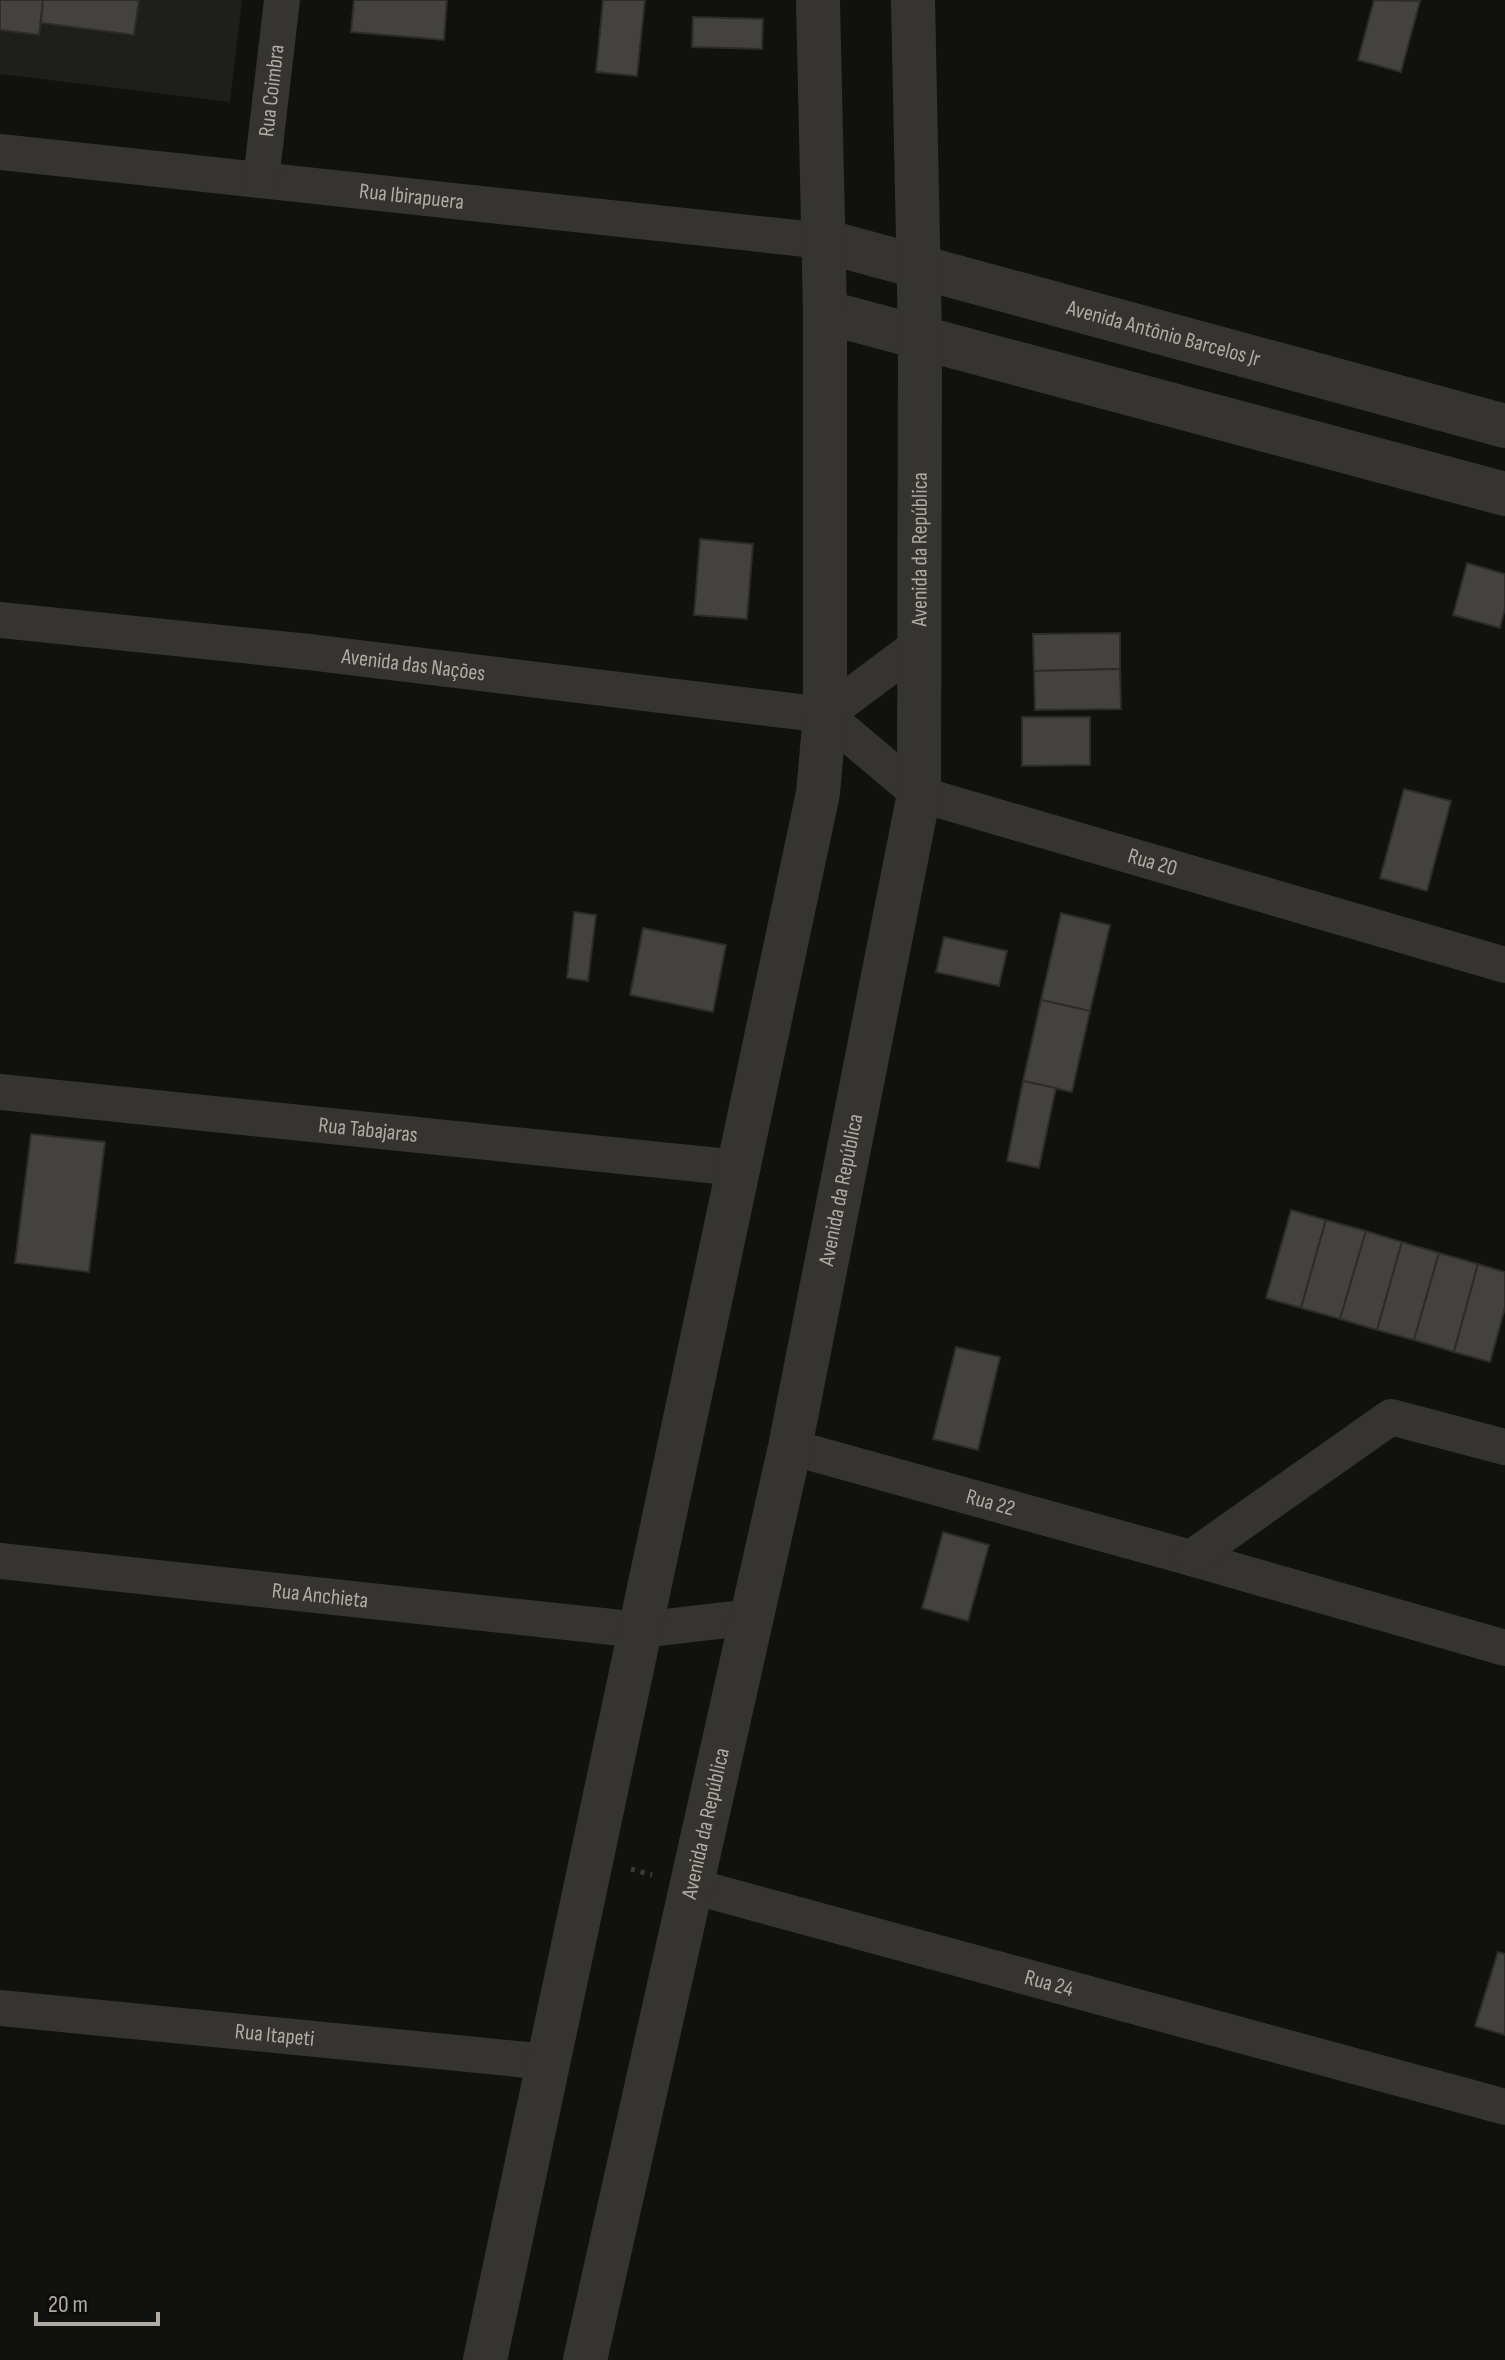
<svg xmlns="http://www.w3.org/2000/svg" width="1505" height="2360" viewBox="0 0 1505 2360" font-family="'Sofia Sans Condensed',sans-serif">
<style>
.built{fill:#1e1e1c}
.building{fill:#44423f;stroke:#2d2c2a;stroke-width:2}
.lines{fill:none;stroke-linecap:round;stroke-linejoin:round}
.path{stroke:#3c3a37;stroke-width:5;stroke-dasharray:4 6;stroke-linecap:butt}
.minor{stroke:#353431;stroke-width:36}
.tertiary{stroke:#353431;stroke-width:44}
.labels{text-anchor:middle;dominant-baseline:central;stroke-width:7;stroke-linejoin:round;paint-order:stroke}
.street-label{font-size:22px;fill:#b0aba2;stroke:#0c0c0b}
</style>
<rect width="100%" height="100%" fill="#111110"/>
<polygon class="built" points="0,0 242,0 230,102 0,74"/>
<g class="building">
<polygon points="0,0 43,0 39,35 0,30"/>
<polygon points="43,0 139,0 134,35 41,23"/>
<polygon points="354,0 447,0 444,40 351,32"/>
<polygon points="603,0 645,0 637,76 596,72"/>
<polygon points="1374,0 1420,1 1401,72 1358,60"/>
<polygon points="693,17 763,19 762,49 692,47"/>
<polygon points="700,539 753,544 747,619 694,615"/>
<polygon points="1467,563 1505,574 1505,608 1500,628 1453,615"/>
<polygon points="1120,633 1120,669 1034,671 1033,634"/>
<polygon points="1120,669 1121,709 1035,710 1034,671"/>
<polygon points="1022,717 1090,717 1090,765 1022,766"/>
<polygon points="1404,789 1451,801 1427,891 1380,878"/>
<polygon points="574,912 596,915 588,981 567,978"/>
<polygon points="1061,913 1110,925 1090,1011 1041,1000"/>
<polygon points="643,928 726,945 713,1012 630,995"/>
<polygon points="944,937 1007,951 999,986 936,972"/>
<polygon points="1041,1000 1090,1011 1072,1092 1023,1081"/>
<polygon points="1023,1081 1056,1088 1039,1168 1007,1161"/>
<polygon points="31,1134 105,1142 89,1272 15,1263"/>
<polygon points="1291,1210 1326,1220 1301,1308 1266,1298"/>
<polygon points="1326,1220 1366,1231 1340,1319 1301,1308"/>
<polygon points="1366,1231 1402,1242 1377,1330 1340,1319"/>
<polygon points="1402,1242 1439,1253 1414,1340 1377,1330"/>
<polygon points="1439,1253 1478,1264 1454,1352 1414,1340"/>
<polygon points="1478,1264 1505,1272 1505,1308 1490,1362 1454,1352"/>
<polygon points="956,1347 1000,1357 978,1450 933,1439"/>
<polygon points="943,1532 989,1545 968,1621 922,1608"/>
<polygon points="1498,1952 1505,1954 1505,2035 1475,2026"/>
</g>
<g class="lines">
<polyline class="path" points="631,1869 652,1875"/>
<g class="minor">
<path id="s1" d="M0,152L824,241"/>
<path id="s2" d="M261,180L282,0"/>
<path id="s3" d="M0,620L309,652L825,715"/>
<path id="s4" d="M825,715L919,794L1505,965"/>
<polyline points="825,715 920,644"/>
<path id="s5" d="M0,1092L738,1168"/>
<path id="s6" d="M790,1447L1191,1558L1505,1648"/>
<polyline points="1191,1558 1391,1417 1505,1447"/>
<path id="s7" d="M0,1561L640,1630L752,1617"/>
<path id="s8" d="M692,1886L1505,2107"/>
<path id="s9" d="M0,2008L548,2062"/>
</g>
<g class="tertiary">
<path id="s10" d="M824,241L1505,426"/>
<polyline points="825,312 1505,494"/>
<polyline points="485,2360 818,793 825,715 825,312 818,0"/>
<path id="s11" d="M585,2360L790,1447L919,794L920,338L913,0"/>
</g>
</g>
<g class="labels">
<g class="street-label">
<text stroke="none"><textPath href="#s2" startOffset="90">Rua Coimbra</textPath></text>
<text stroke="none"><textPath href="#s1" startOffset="414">Rua Ibirapuera</textPath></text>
<text stroke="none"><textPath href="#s10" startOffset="352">Avenida Antônio Barcelos Jr</textPath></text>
<text stroke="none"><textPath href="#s11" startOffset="1846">Avenida da República</textPath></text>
<text stroke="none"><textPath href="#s3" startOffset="416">Avenida das Nações</textPath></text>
<text stroke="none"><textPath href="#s4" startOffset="366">Rua 20</textPath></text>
<text stroke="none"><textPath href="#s5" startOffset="370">Rua Tabajaras</textPath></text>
<text stroke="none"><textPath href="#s11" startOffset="1198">Avenida da República</textPath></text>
<text stroke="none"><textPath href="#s6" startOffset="208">Rua 22</textPath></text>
<text stroke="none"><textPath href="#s7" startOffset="322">Rua Anchieta</textPath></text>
<text stroke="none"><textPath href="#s11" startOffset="550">Avenida da República</textPath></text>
<text stroke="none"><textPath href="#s8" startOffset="370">Rua 24</textPath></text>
<text stroke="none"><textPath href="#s9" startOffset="276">Rua Itapeti</textPath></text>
</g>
</g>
<path d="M36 2312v12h122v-12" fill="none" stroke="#b0aba2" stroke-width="4"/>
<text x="48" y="2312" font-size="24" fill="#b0aba2" stroke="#0c0c0b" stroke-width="6" paint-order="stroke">20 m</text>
</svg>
